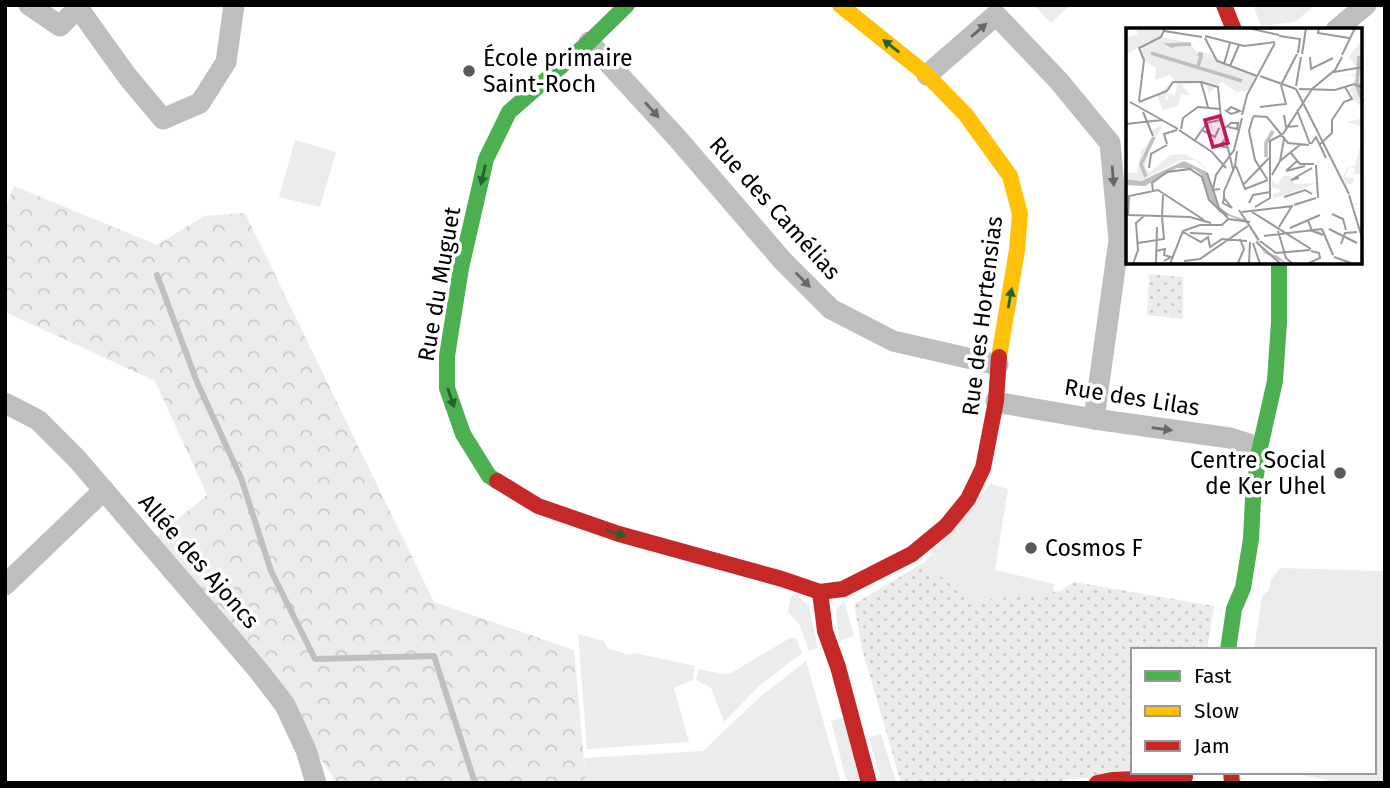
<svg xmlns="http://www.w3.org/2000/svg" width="1390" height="788" viewBox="0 0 1390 788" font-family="'Fira Sans',sans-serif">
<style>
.green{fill:#ececec}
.forest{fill:url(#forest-crowns)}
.park{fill:url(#park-dots)}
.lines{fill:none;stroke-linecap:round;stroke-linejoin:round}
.stream{stroke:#bfbfbf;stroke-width:6}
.street{stroke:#bebebe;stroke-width:21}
.fast{stroke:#4caf50;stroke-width:16}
.slow{stroke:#ffc107;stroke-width:16}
.jam{stroke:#c62828;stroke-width:16}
.oneway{fill:#686868}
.oneway2{fill:#2a602c}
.poi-dot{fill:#595959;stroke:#fff;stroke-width:2.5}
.labels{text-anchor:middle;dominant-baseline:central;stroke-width:7;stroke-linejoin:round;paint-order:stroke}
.poi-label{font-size:23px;fill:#000;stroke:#fff;text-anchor:start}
.street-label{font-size:23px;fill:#000;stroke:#fff}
.inset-river{fill:none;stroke:#bfbfbf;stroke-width:3.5}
.inset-road{fill:none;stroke:#999;stroke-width:2}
.view{fill:#c2185b;fill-opacity:0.15;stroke:#c2185b;stroke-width:3.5}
.inset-edge{fill:none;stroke:#000;stroke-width:3.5}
</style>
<defs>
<pattern id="forest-crowns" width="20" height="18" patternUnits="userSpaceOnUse" patternTransform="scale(1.75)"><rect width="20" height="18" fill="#ececec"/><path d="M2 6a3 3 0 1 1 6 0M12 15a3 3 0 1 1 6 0" fill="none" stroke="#c9c9c9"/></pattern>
<pattern id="park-dots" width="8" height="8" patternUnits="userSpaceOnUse" patternTransform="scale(1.75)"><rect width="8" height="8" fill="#ececec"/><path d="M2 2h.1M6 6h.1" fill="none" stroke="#c9c9c9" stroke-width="1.8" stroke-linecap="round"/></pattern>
</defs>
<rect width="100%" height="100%" fill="#fff"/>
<g class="green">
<polygon points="1034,5 1070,5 1051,23"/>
<polygon points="1253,5 1315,5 1295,22 1261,26"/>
<polygon points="295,140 336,152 320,207 279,197"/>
<polygon points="990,484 1008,489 995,570 1054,584 1053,592 974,601 923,563"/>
<polygon points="1280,568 1383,571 1385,651 1385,783 1338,783 1290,772 1374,772 1374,650 1254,650 1262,596 1269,590 1271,580"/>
<polygon points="794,593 809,605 818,648 809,651 799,624 788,612 791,596"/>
<polygon points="844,600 854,636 839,641 836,611"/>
<polygon points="578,634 604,641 607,648 629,655 635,653 695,666 693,680 674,688 689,742 587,749"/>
<polygon points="790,638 796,638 802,653 760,685 724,722 711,688 696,680 698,669 723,674 731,673"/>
<polygon points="806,661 841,783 586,783 584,758 703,751 761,696"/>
<polygon points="844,717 863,783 847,783 831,721"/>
<polygon points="881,734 896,782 895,783 881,783 869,738"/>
</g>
<polygon class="forest" points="14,186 157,245 204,216 245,213 434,602 574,650 586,783 337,783 284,705 149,543 207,495 155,381 5,312 5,209"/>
<g class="park">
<polygon points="1149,274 1183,277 1183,319 1147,315"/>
<polygon points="923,563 974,601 1060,591 1074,582 1214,606 1207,650 1133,650 1133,771 1048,783 901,783 862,649 854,604"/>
</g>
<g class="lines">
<polyline class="stream" points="157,275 197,382 241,478 271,571 315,659 434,656 475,783"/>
<g class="street">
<polyline points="29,5 60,26 81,5"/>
<polyline points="79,9 127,76 163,119 200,103 226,62 234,5"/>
<polyline points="1336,30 1366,5"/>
<polyline points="589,42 678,139 782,260 831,309 893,341 998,365"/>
<polyline points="927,75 996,15 1058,80 1110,143 1119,240 1094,419"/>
<polyline points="996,401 1001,403 1094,419 1230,438 1249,444 1259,452"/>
<polyline points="5,403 38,420 77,459 258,670 285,705 306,750 316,783"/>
<polyline points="5,585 104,490"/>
</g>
<g class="fast">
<polyline points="497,481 489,476 463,434 447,388 447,356 461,268 486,159 509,112 589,42 627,5"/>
<polyline points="1228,650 1234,609 1243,588 1251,539 1253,499 1259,452 1275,381 1279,322 1279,262"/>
</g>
<polyline class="slow" points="840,5 927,75 966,115 1010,176 1020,214 1017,250 999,357"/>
<g class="jam">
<polyline points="1224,5 1234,30"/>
<polyline points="497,481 538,506 619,534 782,579 820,592"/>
<polyline points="1231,772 1232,783"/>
<polyline points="869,783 838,667 825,631 820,592 843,589 912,554 946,526 968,499 983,468 996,401 999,357"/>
<polyline points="1097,783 1112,780 1185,777"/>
</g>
</g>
<defs><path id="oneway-solid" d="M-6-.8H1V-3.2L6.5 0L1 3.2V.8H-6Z" transform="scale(1.75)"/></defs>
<g class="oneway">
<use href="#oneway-solid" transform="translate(979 30) rotate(-41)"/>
<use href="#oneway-solid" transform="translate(652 110) rotate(48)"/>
<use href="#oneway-solid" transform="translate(1113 176) rotate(85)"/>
<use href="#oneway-solid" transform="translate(803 280) rotate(45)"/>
<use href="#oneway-solid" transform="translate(1162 429) rotate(8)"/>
</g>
<g class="oneway2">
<use href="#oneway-solid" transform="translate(891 46) rotate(-142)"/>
<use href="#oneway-solid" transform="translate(483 175) rotate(103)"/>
<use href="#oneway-solid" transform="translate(1010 298) rotate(-80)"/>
<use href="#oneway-solid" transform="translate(451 398) rotate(71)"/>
<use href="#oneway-solid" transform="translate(616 533) rotate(18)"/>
</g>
<g class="poi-dot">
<circle cx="469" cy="71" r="7"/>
<circle cx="1340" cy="473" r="7"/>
<circle cx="1031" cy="548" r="7"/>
</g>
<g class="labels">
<g class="poi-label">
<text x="483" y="58">École primaire<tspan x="483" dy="26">Saint-Roch</tspan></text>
<text x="1326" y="460" text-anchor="end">Centre Social<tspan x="1326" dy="26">de Ker Uhel</tspan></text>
<text x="1045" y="548">Cosmos F</text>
</g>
<g class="street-label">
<text transform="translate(775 208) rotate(48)">Rue des Camélias</text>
<text transform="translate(439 284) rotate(-80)">Rue du Muguet</text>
<text transform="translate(982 316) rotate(-83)">Rue des Hortensias</text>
<text transform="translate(1132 397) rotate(9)">Rue des Lilas</text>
<text transform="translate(199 561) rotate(49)">Allée des Ajoncs</text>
</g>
</g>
<g transform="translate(1126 28)">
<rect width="236" height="236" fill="#fff"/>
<path d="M10,0H35L36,9L64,15L74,29L71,37L24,26L116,54L73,38L78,24L129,48L123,62L111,64L95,54L83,65L79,54L56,57L64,67L55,66L52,78L37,82L31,67L44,56L39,71L43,72L41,65L49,68L51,55L44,47L29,52L30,40L19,33L14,20L25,14L24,12L0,27V9L12,7Z" fill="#ececec"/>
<path d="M232,16H236V52L232,55L236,80L225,68L228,65L222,64L231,49L218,46L228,47L225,42L231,48L233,42L223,29ZM236,83V146H227L229,140L223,139L219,149L228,150L226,156H220L217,148L222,139H214L229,138L236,112L234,98L220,94L234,91ZM37,97L23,121L19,141L24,144L44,127L59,126L74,134L80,141L68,132H55L15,152L0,151V144L11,145L15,123L27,109L26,102ZM157,148H165L168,156L191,155L147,171V166L156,163L146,159V151L151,157Z" fill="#ececec"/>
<path d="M58,133L81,144L94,183L120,192L139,224L152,228L161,236L138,225L121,195L93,184L81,167L76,147L68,141L51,140L19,158L0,157V151L15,153Z" fill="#bfbfbf"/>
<path class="inset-river" d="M48,19L44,17L65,16M25,25L116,53M70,39L72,38L75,29V27L72,26H77M237,55L231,58L237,74M231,56L233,28M140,129V115L147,103M20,149L15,136L28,109"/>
<path class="inset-road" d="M122,0L153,7M193,0L192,5L223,10M38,3L76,9M79,8L118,18L149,14M153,8L174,11L172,25M79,10L91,33L131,48M176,26L180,0M216,27L229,0M184,29L185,41L207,30M98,36L104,15M104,38L113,17M208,44L237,39M134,48L170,61M75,54L82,79M156,55L171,26M170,58L175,29M170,61L223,166M173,61L209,62L228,56L237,60M13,73L18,32L13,20L35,9L39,0M4,74L52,101M13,74L41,63L47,54H75L92,59L95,91M134,79L160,76L155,57M99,82L105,86L114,83L105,79L101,83M171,82L184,116M17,84L27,108M116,87L121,67L149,15M158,87L160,99L172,98M127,88L141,89L162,115L183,117M127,89L123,103L129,132L141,151M95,92L107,141M0,96L36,92M99,100L105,95H112L111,101L102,99M55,101L57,90L72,79L94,81M53,102L86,124L100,140M76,102L89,109L93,100M101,108L94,118L103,120M69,112L81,95L94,92M41,116L38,106L51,102M185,116L190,109L200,130M193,117L206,105V92L218,74L226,71L219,59M164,124L174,136H188M172,132L160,143L179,138M154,133L158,111M190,137L192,170M110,138L119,161L142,152M23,140L25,126L41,117M81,145L87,162L94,161M146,147L154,133L175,116M173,150L165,152L186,140M118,156L143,130M27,164L26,155L41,144L64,141L76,149L83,172L102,190M223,167L237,213M158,169L179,162L186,166M98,170L106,180L97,175L98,170V164L99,161L109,138L111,123M123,175L127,167L144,164M168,177L190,170M129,179L144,170V113L157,106L186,61L209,42L216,29M113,182L133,212M116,184L167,178M126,184L185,221M206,186L217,191L220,202M2,187L3,168L32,162L78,192M2,187L64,189L85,195M102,187L93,180L87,161L90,147L108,122L116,90M36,189L37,167M102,191L124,194M182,192L186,203L197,207L191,204M153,199L166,178M164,200L194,187M196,201L207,227M203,201L231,215M152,203L160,230L167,236M57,204L75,214L82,209L84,219L96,211L121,213M64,205L86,206M138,208L196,201M134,213L150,225L184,222M130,214L155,236M12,215L38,211L36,189M127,215L134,236M215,216L219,205L231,204M30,223L39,221L38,227L45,229L38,233M208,229L228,236M58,233L74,231L122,198M112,235L118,221L114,211M183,235L194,230L193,225L185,223M7,236L12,222L10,195L18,188M30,236L31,199M44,236L57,203L74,197H96L102,191M123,236L124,214"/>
<path class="view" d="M94,88L102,115L87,119L79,92Z"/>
<rect width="236" height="236" class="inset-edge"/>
</g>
<rect width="1390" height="788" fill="none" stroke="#000000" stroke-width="14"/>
<rect x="1131" y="648" width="245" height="126" fill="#ffffff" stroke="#999999" stroke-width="2"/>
<rect x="1145" y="671" width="35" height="10" fill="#4caf50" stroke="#999999" stroke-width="2"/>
<text x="1194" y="683" font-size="21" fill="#000000">Fast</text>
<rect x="1145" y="706" width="35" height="10" fill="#ffc107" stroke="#999999" stroke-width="2"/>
<text x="1194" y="718" font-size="21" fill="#000000">Slow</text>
<rect x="1145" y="741" width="35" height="10" fill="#c62828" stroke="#999999" stroke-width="2"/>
<text x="1194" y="753" font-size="21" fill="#000000">Jam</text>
</svg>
